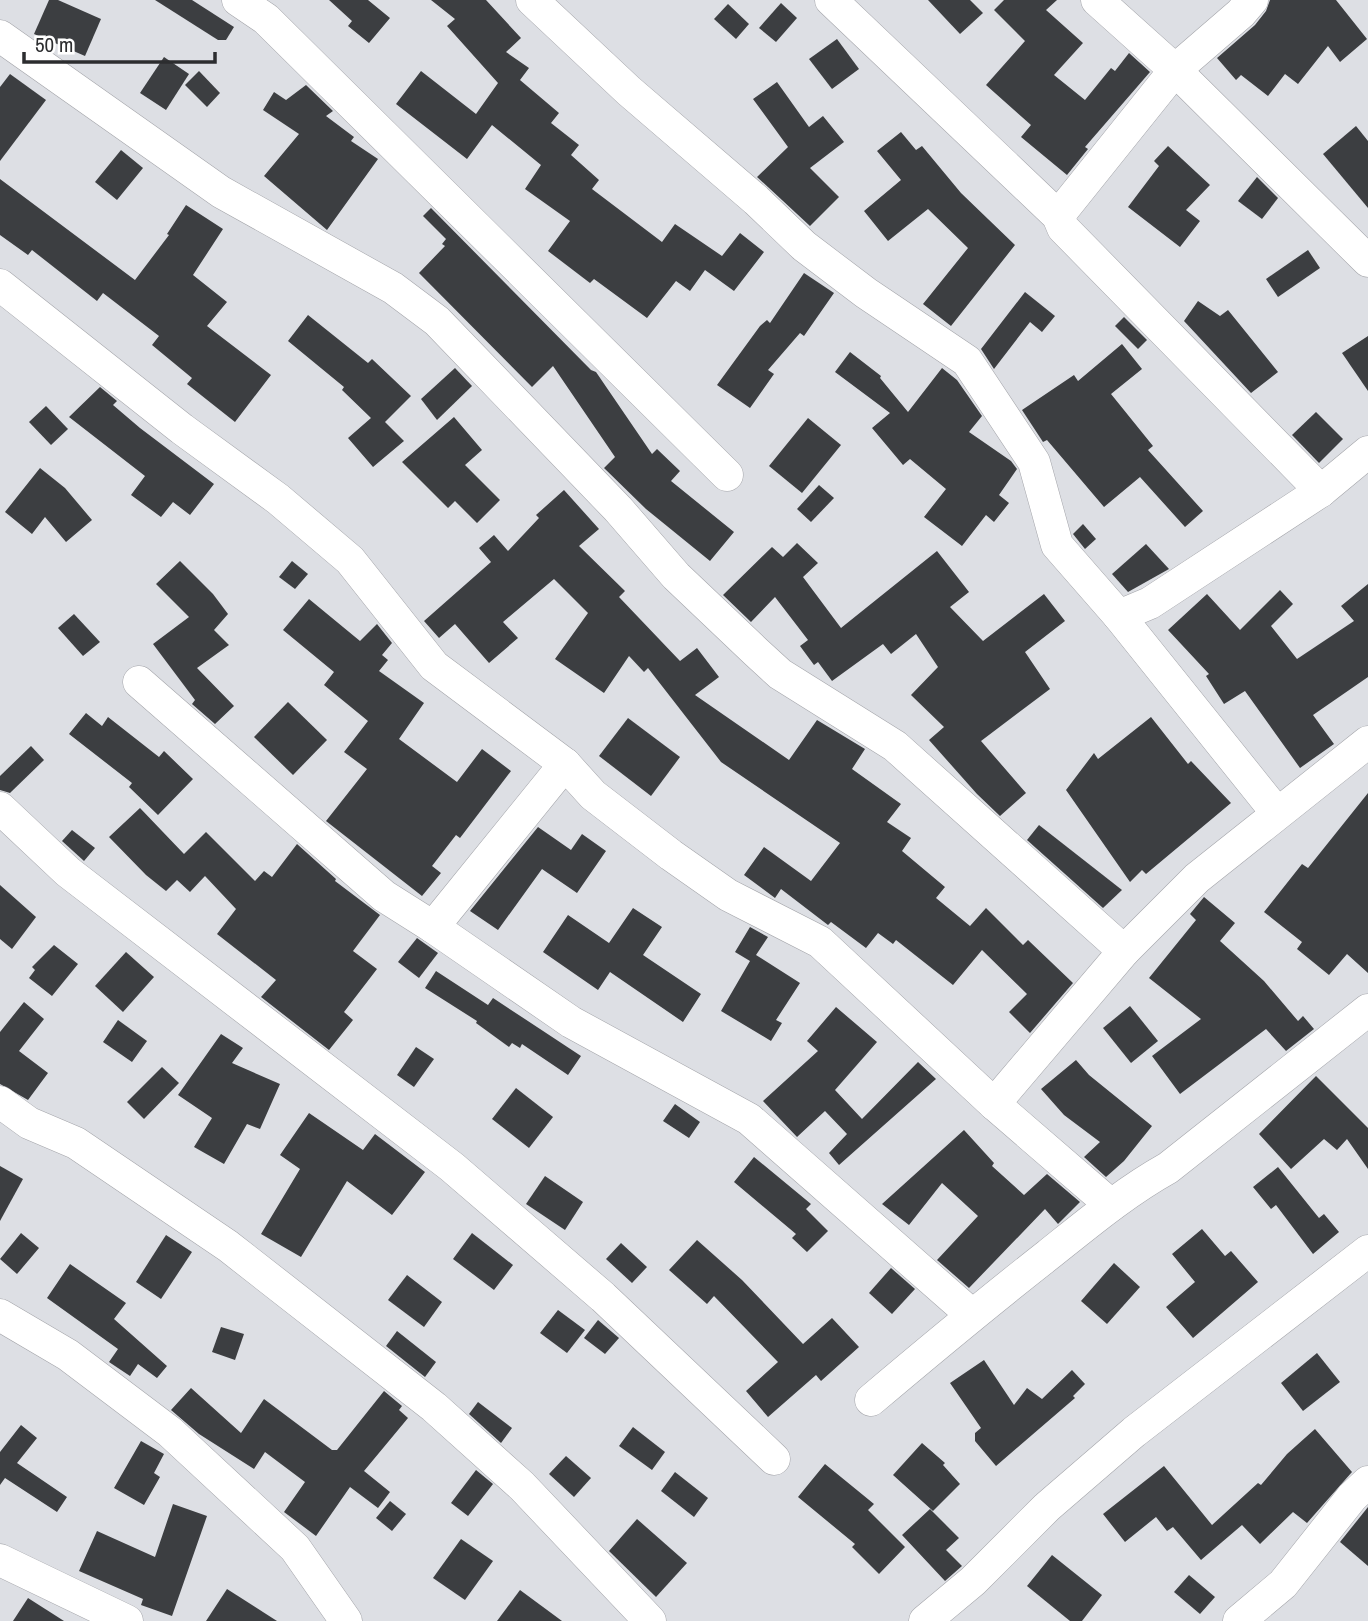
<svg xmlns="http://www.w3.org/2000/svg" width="1368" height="1621" viewBox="0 0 1368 1621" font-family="'Archivo Narrow',sans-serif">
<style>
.building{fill:#3c3e41}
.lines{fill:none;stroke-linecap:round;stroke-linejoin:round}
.minor-casing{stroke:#a4a5aa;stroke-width:33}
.minor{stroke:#fff;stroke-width:32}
</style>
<rect width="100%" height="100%" fill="#dddfe4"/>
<g class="building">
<polygon points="49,0 58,0 101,19 85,56 34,34"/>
<polygon points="155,0 192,0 234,27 226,40 218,40"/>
<polygon points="329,0 368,0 390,18 369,43 348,26 352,21"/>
<polygon points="431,0 486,0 521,38 506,52 529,68 520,80 559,113 551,123 579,145 571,155 599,180 592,189 662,242 675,224 722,256 740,233 764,252 734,291 705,270 690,291 676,281 647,318 594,279 590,283 548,251 570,221 525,189 541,165 492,125 467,159 396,104 421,71 476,114 498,83 447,26 455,19"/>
<polygon points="928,0 970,0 983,13 960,34"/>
<polygon points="1004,0 1057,0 1046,10 1083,43 1054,75 1085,100 1111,68 1115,71 1129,53 1150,72 1085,147 1088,149 1067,175 1021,137 1031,125 986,85 1025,41 994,10"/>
<polygon points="1270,0 1336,0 1367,39 1340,62 1328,46 1298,84 1285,74 1268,96 1241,75 1236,80 1217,58 1255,25 1266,11"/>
<polygon points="781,3 797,18 776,42 759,28"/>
<polygon points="728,4 749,24 736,39 714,19"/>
<polygon points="837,39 859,69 832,89 809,59"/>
<polygon points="164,57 189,74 166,110 140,93"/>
<polygon points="199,71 220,93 207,107 185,85"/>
<polygon points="10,74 46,100 0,161 0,87"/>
<polygon points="777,82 809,127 823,116 844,142 810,168 839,197 810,226 757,177 788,147 753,99"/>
<polygon points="306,85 333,111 326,116 354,137 351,141 378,159 327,230 264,176 299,134 263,110 274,92 286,100"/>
<polygon points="1356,126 1368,141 1368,208 1323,154"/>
<polygon points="901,132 916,150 922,146 961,193 1015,245 951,326 923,304 968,248 928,209 888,241 864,211 901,180 877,151"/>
<polygon points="1168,146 1210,185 1186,210 1200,221 1180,247 1128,207 1159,166 1154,161"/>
<polygon points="121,150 143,168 117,200 95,182"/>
<polygon points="1257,177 1278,198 1262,219 1238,201"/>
<polygon points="0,179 135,280 169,235 167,234 186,205 223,229 193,275 227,302 207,326 271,375 235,422 187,384 192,378 152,345 159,336 103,293 97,301 32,250 28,255 0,235"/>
<polygon points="431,208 591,370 596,372 652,454 657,449 680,471 671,481 734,532 710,561 646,509 604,468 615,457 553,366 532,387 419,273 445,246 442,244 446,239 423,216"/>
<polygon points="1308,250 1320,268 1278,297 1266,279"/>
<polygon points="804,273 834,293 804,336 800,333 768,370 774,374 750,408 717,385 760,326 767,320 770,323"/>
<polygon points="1025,292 1055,316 1042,332 1030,322 994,369 981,349"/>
<polygon points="1198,301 1220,316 1228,310 1278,372 1251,393 1184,321"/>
<polygon points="308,315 368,363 372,359 411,396 385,422 404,441 373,467 348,438 371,418 342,390 344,387 288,341"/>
<polygon points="1124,317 1147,340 1138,349 1115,326"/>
<polygon points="1368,336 1368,391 1342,353"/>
<polygon points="1122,344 1142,369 1111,394 1153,446 1148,450 1203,511 1185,527 1140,477 1104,507 1047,440 1043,442 1022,410 1074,375 1078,381"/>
<polygon points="850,352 881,376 880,378 908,412 942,368 957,380 982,416 969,432 1011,461 1017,469 999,495 1009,503 994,522 986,515 962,546 924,517 946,489 910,459 903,465 872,428 890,413 835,372"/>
<polygon points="455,368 472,386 437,420 421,399"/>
<polygon points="100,387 117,401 113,405 140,428 214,484 190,515 173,502 161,517 131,495 145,476 69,417"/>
<polygon points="46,406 68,429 51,445 29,422"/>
<polygon points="1316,412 1343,439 1319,463 1292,435"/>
<polygon points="454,417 482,450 465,465 500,500 477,523 455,501 448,508 402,462"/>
<polygon points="808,418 841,445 802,493 769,466"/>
<polygon points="40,468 65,488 92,520 66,542 45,517 32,534 5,512"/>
<polygon points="819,485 834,498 811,522 797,509"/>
<polygon points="564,490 599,529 579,546 625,591 619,597 680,661 697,648 719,677 695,695 789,760 817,720 865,749 852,769 901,804 887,822 911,838 902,851 945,887 936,898 970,926 986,908 1023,945 1028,940 1073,983 1030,1033 1009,1012 1027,994 982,950 953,985 896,940 893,944 878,933 866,948 831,922 828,925 781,889 775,898 744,875 764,847 811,881 840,843 721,762 648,668 644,672 629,656 604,693 555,659 588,613 554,579 503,622 518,638 489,663 455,624 439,638 424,621 491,562 479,548 494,535 508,551 539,518 536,515"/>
<polygon points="1083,524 1096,539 1085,549 1073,534"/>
<polygon points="797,543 818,563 803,577 841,628 937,551 969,592 950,607 983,641 1044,594 1065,621 1025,652 1050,689 981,741 1026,793 1000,816 977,794 929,740 944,727 911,695 938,667 916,634 891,654 883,644 832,681 818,662 814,665 800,646 808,640 775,597 751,622 723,595 772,547 783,557"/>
<polygon points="1146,544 1169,569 1128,592 1112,574"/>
<polygon points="180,561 213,594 228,614 214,630 229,645 197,668 234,706 215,724 192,704 195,700 153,644 189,617 156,584"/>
<polygon points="292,561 308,574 295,589 279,577"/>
<polygon points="1368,584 1368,677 1313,715 1334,744 1300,768 1245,691 1224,704 1206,676 1209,674 1168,630 1207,594 1240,630 1280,590 1293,604 1271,626 1297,659 1354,621 1341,606"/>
<polygon points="309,599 360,641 377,624 392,643 382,655 388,660 379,671 424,703 399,739 457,782 482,749 511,771 460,838 456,835 432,866 441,873 422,896 326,821 367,769 344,752 368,721 324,685 334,672 283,630"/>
<polygon points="74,614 100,642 83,656 58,628"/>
<polygon points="288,702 327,740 293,775 254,737"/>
<polygon points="86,713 102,726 108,717 159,757 164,751 193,779 158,815 129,787 132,783 69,734"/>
<polygon points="1151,717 1188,764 1191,761 1231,803 1146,874 1142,870 1130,882 1066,790 1094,753 1098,759"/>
<polygon points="628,718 680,757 651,796 599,756"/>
<polygon points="31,746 44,760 10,793 0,790 0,776"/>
<polygon points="1368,793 1368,973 1347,954 1329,975 1297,949 1302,942 1264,912 1302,864 1308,868"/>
<polygon points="140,808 184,854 206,832 255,881 264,871 272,877 297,844 336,879 335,881 380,915 353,951 377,969 344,1012 353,1020 329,1050 261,997 276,980 217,934 236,909 205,876 190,892 177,880 166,891 146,875 109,837"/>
<polygon points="1039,825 1122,890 1103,908 1027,840"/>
<polygon points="538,827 571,850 582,834 606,851 577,893 542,869 498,930 470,911"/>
<polygon points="72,830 95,848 84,861 62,841"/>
<polygon points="0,885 36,917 12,949 0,939"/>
<polygon points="1204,897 1235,923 1220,941 1264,981 1298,1021 1303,1016 1314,1029 1286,1051 1266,1029 1180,1094 1152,1056 1201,1019 1149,978 1196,920 1190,914"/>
<polygon points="633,908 662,927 643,955 701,994 683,1022 610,972 598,990 543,952 568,915 609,943"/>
<polygon points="750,927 768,937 756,955 800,983 776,1020 782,1023 771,1041 721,1011 750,961 735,952"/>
<polygon points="417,938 438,953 419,978 398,962"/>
<polygon points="54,945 78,964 52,996 29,978 35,970 32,967"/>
<polygon points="126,952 154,977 123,1012 95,986"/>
<polygon points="436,971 488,1005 493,998 581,1056 568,1075 522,1044 520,1048 512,1043 509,1047 476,1023 477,1021 425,988"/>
<polygon points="24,1002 44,1019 19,1051 48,1073 28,1100 0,1084 0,1032"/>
<polygon points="1130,1006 1158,1041 1131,1063 1103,1028"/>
<polygon points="836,1007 877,1042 835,1090 862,1119 918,1062 936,1079 839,1165 829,1153 847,1134 825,1111 797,1137 763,1101 818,1051 807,1041"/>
<polygon points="118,1020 147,1041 132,1062 103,1042"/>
<polygon points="221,1034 243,1048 232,1063 280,1084 260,1129 247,1124 224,1164 194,1147 212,1118 178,1095"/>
<polygon points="416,1047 434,1059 414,1087 397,1075"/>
<polygon points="1076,1060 1089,1075 1152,1126 1124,1161 1106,1177 1084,1157 1100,1142 1064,1115 1041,1089"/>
<polygon points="162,1067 179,1083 144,1119 127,1102"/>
<polygon points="1316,1076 1368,1128 1368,1169 1347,1139 1337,1150 1324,1139 1291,1169 1259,1134"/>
<polygon points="516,1088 553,1117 529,1148 492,1119"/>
<polygon points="675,1104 700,1122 689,1138 663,1121"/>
<polygon points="309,1113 363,1150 375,1134 425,1172 392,1215 347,1181 301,1257 261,1234 300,1169 280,1155"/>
<polygon points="964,1130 994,1163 992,1166 1024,1195 1047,1174 1080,1202 1058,1224 1045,1209 969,1288 937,1260 978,1216 942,1183 909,1225 882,1204"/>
<polygon points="754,1157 811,1204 806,1209 828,1231 807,1252 792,1238 796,1234 734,1182"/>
<polygon points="0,1166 23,1179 0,1221"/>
<polygon points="1278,1167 1319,1218 1324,1214 1339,1232 1313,1254 1276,1205 1271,1209 1253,1187"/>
<polygon points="545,1176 583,1202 565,1230 526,1204"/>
<polygon points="1202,1229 1225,1256 1231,1251 1258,1282 1193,1338 1166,1307 1195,1282 1172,1254"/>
<polygon points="21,1233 39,1248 17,1274 0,1259"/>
<polygon points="472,1233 513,1265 494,1290 453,1259"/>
<polygon points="166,1235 192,1252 161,1299 136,1282"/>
<polygon points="697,1240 742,1280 803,1344 832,1318 859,1347 821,1381 816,1375 768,1417 746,1391 778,1362 714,1296 707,1304 669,1270"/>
<polygon points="621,1243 647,1267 632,1283 606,1259"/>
<polygon points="1114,1263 1140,1287 1107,1324 1081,1301"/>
<polygon points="70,1264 126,1303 114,1319 167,1366 157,1378 138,1364 130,1376 109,1362 118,1349 47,1298"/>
<polygon points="891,1268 915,1289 892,1314 869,1293"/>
<polygon points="407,1275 442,1302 424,1327 388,1300"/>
<polygon points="558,1310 585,1330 567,1353 540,1333"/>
<polygon points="598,1320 619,1338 605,1354 584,1338"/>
<polygon points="221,1327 244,1334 235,1360 212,1352"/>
<polygon points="397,1331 436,1362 425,1377 386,1346"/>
<polygon points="1317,1353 1340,1382 1303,1411 1281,1383"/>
<polygon points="984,1360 1014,1405 1027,1388 1042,1399 1072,1370 1085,1384 1073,1396 1075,1398 996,1466 975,1441 975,1433 981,1428 950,1383"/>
<polygon points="191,1388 241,1433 264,1399 332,1450 337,1450 384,1391 402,1406 399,1410 408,1418 364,1471 390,1492 378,1508 350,1487 316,1536 284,1512 305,1482 265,1452 254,1469 199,1434 171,1410"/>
<polygon points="478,1402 512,1428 501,1443 469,1414"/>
<polygon points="21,1425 37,1438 17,1463 67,1497 57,1512 5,1478 0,1485 0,1452"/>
<polygon points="633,1427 665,1452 652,1470 619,1446"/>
<polygon points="1315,1429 1352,1472 1307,1523 1293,1512 1260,1544 1242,1525 1201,1560 1173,1527 1167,1531 1156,1517 1125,1542 1103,1514 1164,1466 1212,1525 1258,1483 1261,1485 1287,1454"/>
<polygon points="141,1441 164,1454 154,1473 160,1477 144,1505 114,1488"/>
<polygon points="922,1443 945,1463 943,1465 960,1484 933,1511 893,1475"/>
<polygon points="566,1456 591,1478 574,1497 549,1474"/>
<polygon points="825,1464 874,1504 868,1510 905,1547 879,1574 852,1547 855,1544 798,1497"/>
<polygon points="476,1470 493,1484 468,1516 451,1503"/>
<polygon points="675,1472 708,1498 694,1517 661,1491"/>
<polygon points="390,1501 406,1514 392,1531 376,1518"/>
<polygon points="173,1504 207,1516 172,1616 141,1605 143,1599 79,1571 97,1531 155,1557"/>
<polygon points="1368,1507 1368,1566 1340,1542"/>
<polygon points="930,1509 959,1538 946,1550 962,1566 945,1581 902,1535"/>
<polygon points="637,1519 687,1563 656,1597 609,1551"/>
<polygon points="461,1539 493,1561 465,1600 433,1578"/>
<polygon points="1052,1555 1102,1595 1082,1621 1070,1621 1027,1586"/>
<polygon points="1189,1575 1215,1597 1200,1614 1174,1592"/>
<polygon points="227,1589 277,1621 206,1621"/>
<polygon points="520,1590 562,1621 497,1621"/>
<polygon points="28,1598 64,1621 13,1621"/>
</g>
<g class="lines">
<defs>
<g id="minor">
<polyline points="238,0 266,19 727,475"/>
<polyline points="532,0 629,91 756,200 804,246 866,293 967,361 1034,462 1057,545 1119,616 1277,813"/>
<polyline points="831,0 1058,216 1063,228 1321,491"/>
<polyline points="1097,0 1175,70 1368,261"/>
<polyline points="0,36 221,192 393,288 437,321 618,509 676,576 756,652 780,674 895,746 1124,951 994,1104"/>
<polyline points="1058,216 1175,70 1241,13 1252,0"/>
<polyline points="0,285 182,429 278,499 350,560 434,666 565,764 593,795 671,855 728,895 820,942 994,1104 1111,1205"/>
<polyline points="1119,616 1150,603 1321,491 1368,452"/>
<polyline points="139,682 384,896 433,927"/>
<polyline points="565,764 433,927 571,1022 749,1119 972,1315"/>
<polyline points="0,808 68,872 452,1167 603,1297 774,1459"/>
<polyline points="1124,951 1197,878 1368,742"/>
<polyline points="0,1102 29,1123 76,1143 228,1246 434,1407 522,1486 650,1621"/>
<polyline points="0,1315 68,1355 170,1432 295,1548 346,1621"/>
<path d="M871,1400C929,1351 988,1302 1048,1255C1087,1224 1125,1192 1168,1168L1368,1010"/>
<polyline points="0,1560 127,1621"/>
<polyline points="925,1621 973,1581 1047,1507 1134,1432 1368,1251"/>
<polyline points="1239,1621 1283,1584 1352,1497 1368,1482"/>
</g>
</defs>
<use href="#minor" class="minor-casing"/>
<use href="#minor" class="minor"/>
</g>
<path d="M24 52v10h191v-10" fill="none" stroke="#2c2d2f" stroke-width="3.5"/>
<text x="35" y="52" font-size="21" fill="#2c2d2f" stroke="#ffffff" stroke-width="5" paint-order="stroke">50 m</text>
</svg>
